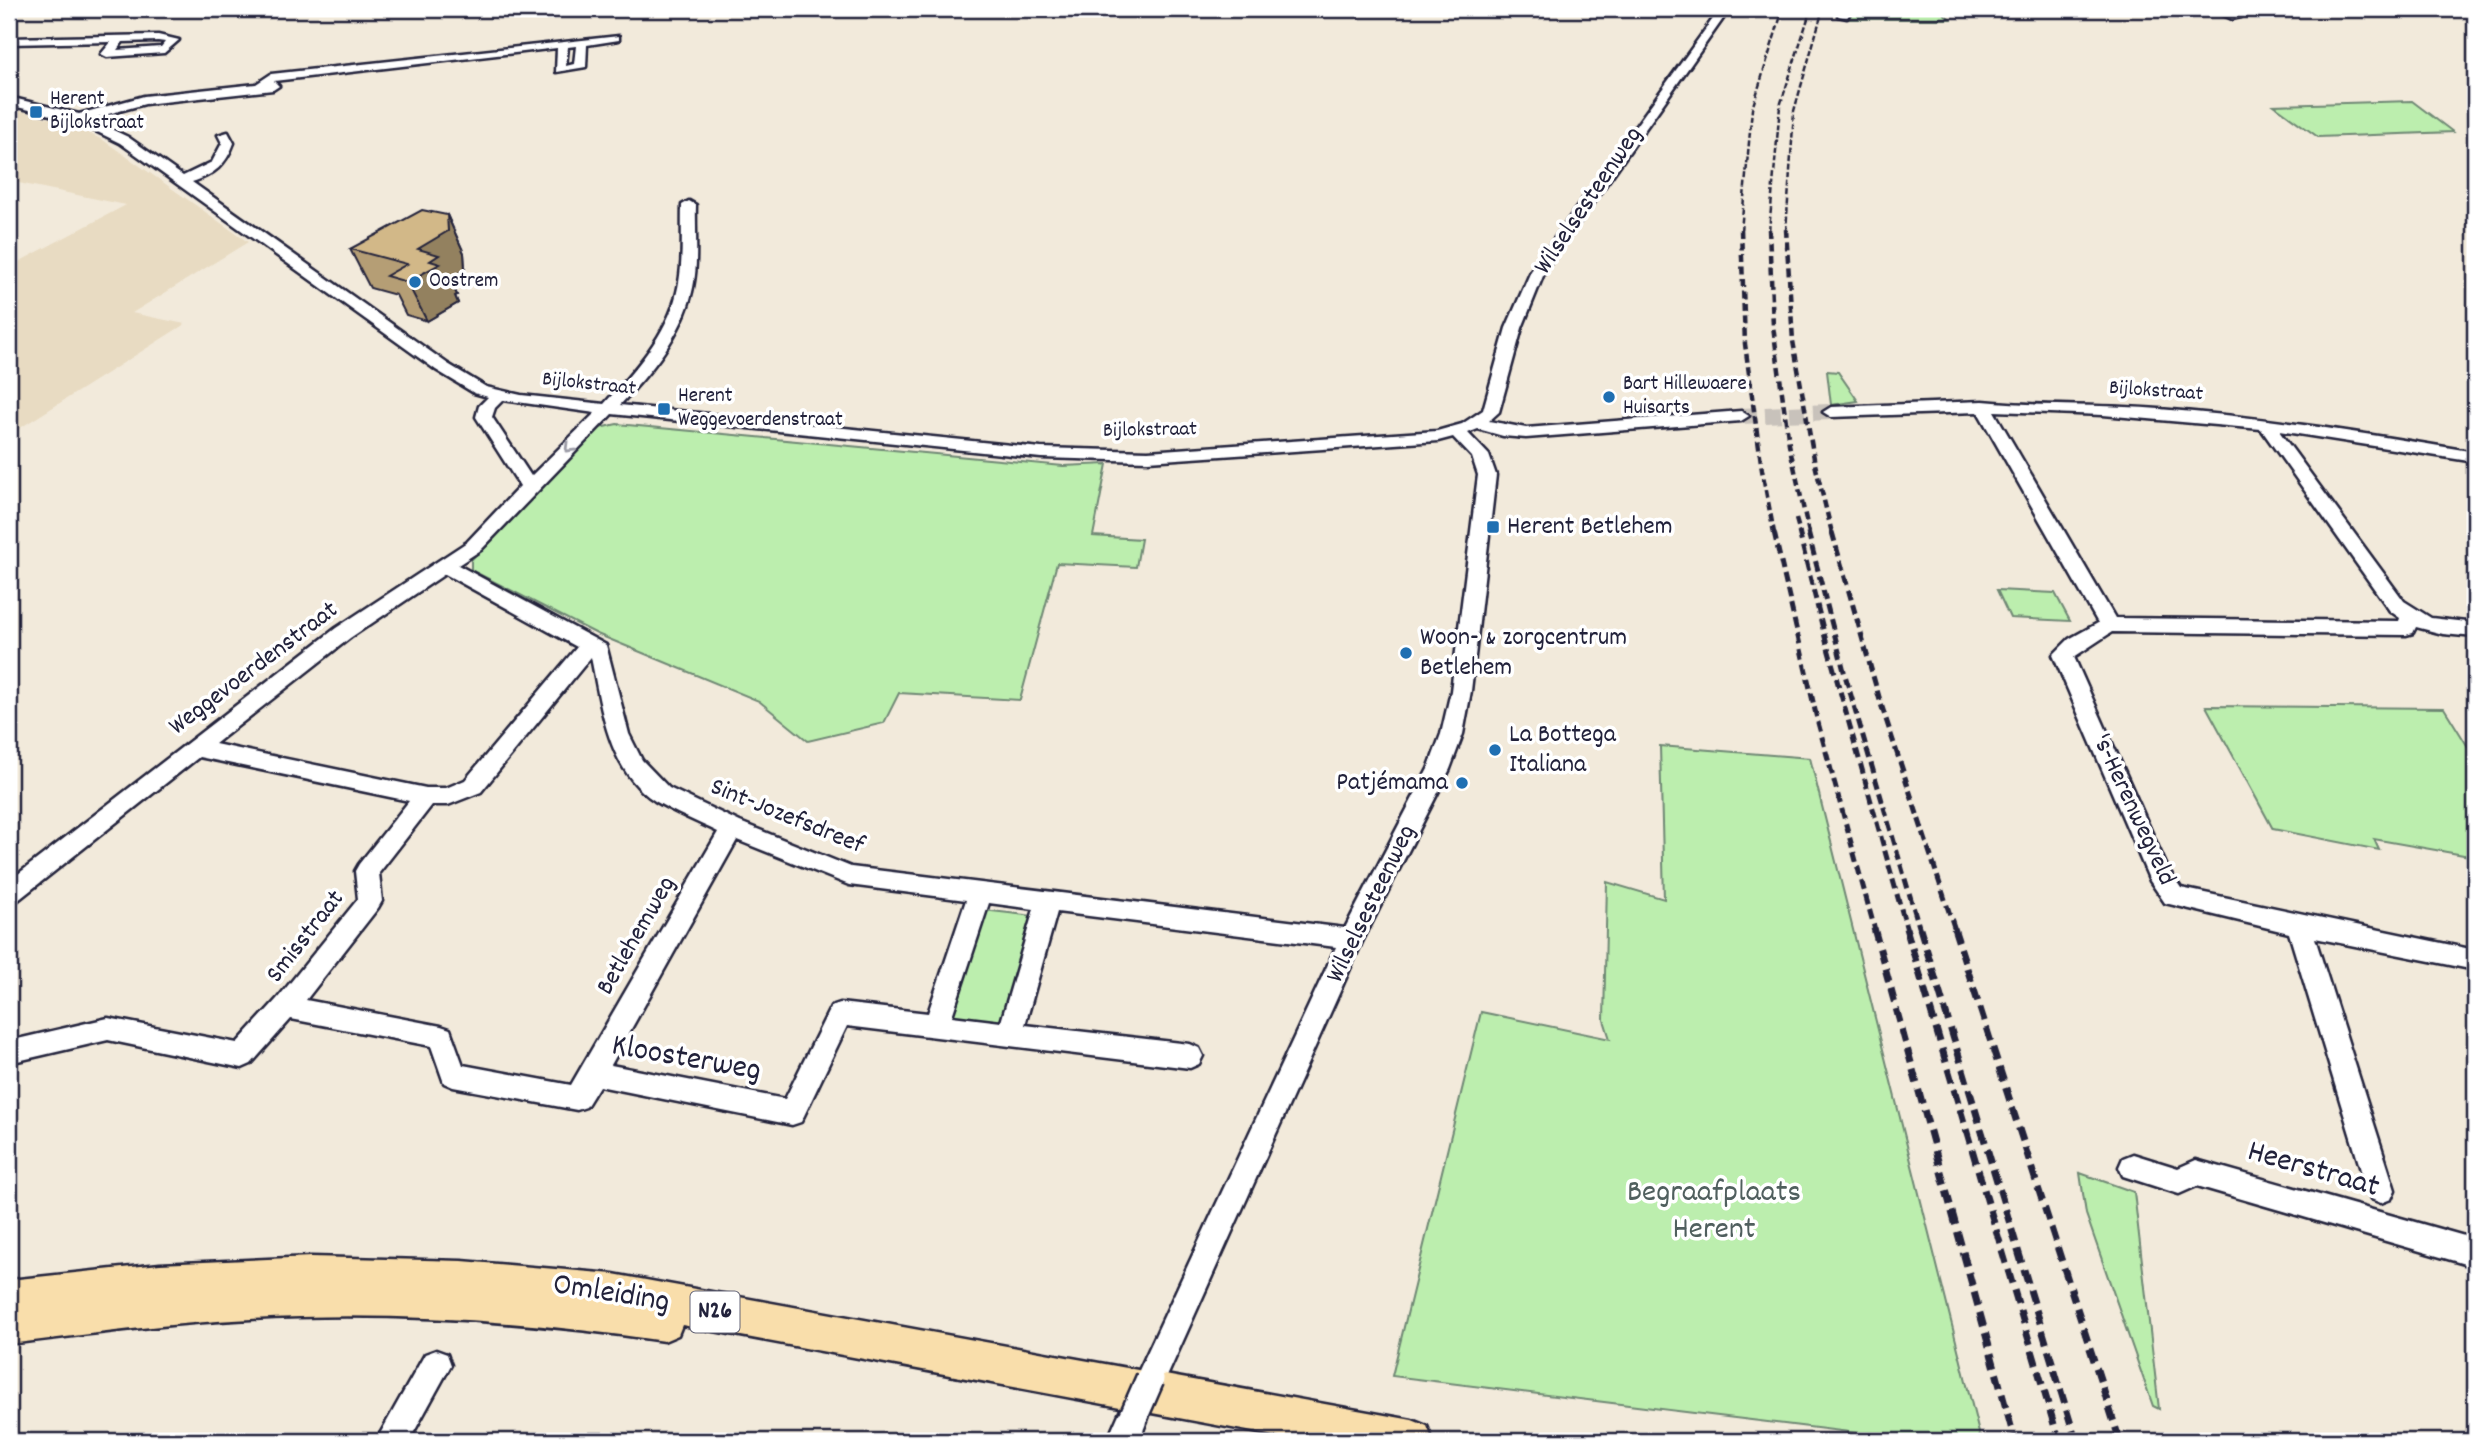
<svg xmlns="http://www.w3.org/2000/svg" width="2484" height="1450" viewBox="0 0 2484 1450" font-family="Dekko,sans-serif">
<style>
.built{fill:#e8dbc2}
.green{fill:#bceeae;stroke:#6f8874;stroke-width:2}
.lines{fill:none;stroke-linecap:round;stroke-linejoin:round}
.minor-tunnel{stroke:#c8c2bb;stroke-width:16;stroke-dasharray:16 8;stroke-linecap:butt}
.minor-casing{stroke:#22223b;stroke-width:5}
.major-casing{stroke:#22223b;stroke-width:5}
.minor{fill:#fff;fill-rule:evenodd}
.major{fill:#f9deab;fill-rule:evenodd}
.rail-far3{stroke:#22223b;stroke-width:2.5;stroke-dasharray:6 2.5;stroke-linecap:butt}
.rail-far2{stroke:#22223b;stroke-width:4.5;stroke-dasharray:8 4.5;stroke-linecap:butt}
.rail-far1{stroke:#22223b;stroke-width:5;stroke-dasharray:10 5;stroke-linecap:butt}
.rail{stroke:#22223b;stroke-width:7;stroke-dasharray:14 7;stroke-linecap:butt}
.minor-bridge-casing{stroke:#22223b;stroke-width:32;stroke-linecap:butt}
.minor-bridge{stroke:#fff;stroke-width:27}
.wall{fill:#b59e75;stroke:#22223b;stroke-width:2}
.shaded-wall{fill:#93815f;stroke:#22223b;stroke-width:2}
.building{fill:#d2b888;stroke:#22223b;stroke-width:2}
.oneway{stroke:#9c9ca7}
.poi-dot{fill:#1f6fb2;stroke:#fff;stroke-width:2.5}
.labels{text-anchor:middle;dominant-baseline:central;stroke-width:7;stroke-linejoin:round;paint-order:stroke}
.far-poi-label{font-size:21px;fill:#22223b;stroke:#fff;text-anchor:start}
.far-street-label{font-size:21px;fill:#22223b;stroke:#fff}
.shield{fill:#fff;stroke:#646476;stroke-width:2}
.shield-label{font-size:24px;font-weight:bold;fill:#22223b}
.street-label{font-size:26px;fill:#22223b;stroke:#fff}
.poi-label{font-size:26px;fill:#22223b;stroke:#fff;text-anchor:start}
.near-street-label{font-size:32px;fill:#22223b;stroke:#fff}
.near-park-label{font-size:32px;fill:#505f5e;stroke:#fff}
</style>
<rect width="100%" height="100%" fill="#f2eadb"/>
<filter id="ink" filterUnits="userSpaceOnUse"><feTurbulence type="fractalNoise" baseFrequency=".0143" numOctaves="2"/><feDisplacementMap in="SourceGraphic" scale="14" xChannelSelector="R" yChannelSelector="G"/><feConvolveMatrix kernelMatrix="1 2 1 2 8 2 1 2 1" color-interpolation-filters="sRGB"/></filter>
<g filter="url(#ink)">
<polygon class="built" points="9,108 64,122 103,140 248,242 132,313 185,324 9,435 9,267 126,205 9,181"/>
<g class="green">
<polygon points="1853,9 1939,9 1950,19 1849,19"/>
<polygon points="2412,101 2453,132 2318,137 2274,105"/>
<polygon points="1827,371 1838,372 1858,401 1831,405"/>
<polygon points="617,424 1063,466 1107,464 1093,536 1141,539 1136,567 1057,563 1020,700 899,693 884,723 808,741 759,701 597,634 471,570 471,560 595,429"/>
<polygon points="1997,590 2055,593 2070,621 2010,618"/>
<polygon points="2206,706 2444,708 2475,758 2475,857 2374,839 2379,850 2273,829"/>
<polygon points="1660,746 1810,758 1981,1441 1922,1441 1392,1376 1481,1012 1610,1039 1604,1020 1607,882 1664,899"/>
<polygon points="983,910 1034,916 1001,1027 947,1020"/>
<polygon points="2080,1173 2134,1192 2159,1409 2153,1406 2086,1214"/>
</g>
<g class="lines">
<polyline class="minor-tunnel" points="1741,416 1831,412"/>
<defs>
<g id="minor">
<path d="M1720,9H1730L1545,271L1522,328L1499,412L1489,421L1526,428L1741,411L1749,416L1741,421L1526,438L1503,436L1478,429L1468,433L1489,455L1496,475L1471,691L1463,734L1450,769L1363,940L1161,1390L1150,1394L1139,1390L1135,1379L1336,947L1057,912L1025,1025L1190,1044L1199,1048L1203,1056L1199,1064L1190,1068L847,1026L801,1122L792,1125L599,1086L586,1107L577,1110L453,1087L444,1083L431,1046L291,1019L251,1064L242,1068L108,1040L9,1063V1041L108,1018L237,1043L277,999L358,899L355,871L359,864L409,801L199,757L17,901L9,904V881L336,628L467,542L520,486L476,417L479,406L488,397L474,393L436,370L120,143L75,121L9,105V97L79,114L144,96L256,84L271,74L619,36V40L587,45L586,67L556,72L557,48L274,81L279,86L273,90L145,104L90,119L128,137L183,176L212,162L222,143L218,135L228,132L234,143C226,165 214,175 192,182L448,364L486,387L521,395L604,404C634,371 667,335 677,292C684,264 681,233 682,205L689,201L696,205C695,233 699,264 692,292C682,335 650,373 620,405L1041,448L1148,451L1437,431L1462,424L1483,410L1506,328L1531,271ZM576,46L574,64L566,66L568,47ZM503,400L595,413L531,476L492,417L495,408ZM612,414L1041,458L1148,461L1438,441L1453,437L1472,457L1478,475L1451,691L1441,734L1428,769L1345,928L851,867L740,822L669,788L642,760L629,734L606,645L458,565L481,550ZM445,574L577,647L465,780L446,788H426L215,744L350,638ZM591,657C601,706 608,771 655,801C675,813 698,822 718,832L571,1085L463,1065L450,1029L441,1026L306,1000L378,908L382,901L379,873L432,805H448L481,792ZM737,840L849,885L966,900L928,1013L840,1003L831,1006L785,1099L611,1065ZM989,903L1034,909L1001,1022L952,1016Z"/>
<polygon points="1842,9 1852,9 1847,18 1838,16"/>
<polygon points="2210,9 2224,9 2241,17 2232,19"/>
<path d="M158,35L179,40L164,53L107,57L101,54L111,42L9,44V38ZM158,41L165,42L161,47L117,50L123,42Z"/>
<path d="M1983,401C2041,407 2100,404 2159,409C2265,417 2370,434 2475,452V462L2279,431L2404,601L2431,618L2475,623V637L2443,634L2416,627L2413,633L2406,635L2112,632L2074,657L2168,869L2181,888L2475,950V970L2315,938L2395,1190L2391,1199L2381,1203L2371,1199L2367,1190L2289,933L2165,903L2150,881L2053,655L2069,639L2098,623L1978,412L1831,417L1823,412L1831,407ZM1994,411L2103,415L2261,429L2390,611L2400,618L2399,621L2115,618Z"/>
<polygon points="2133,1154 2178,1168 2196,1160 2475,1239 2475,1267 2197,1186 2179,1194 2123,1176 2119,1167 2123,1158"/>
<polygon points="436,1350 447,1354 451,1365 409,1441 376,1441 425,1354"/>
<polygon points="1133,1403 1144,1407 1148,1418 1139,1441 1107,1441 1122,1407"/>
</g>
<path id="major" d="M311,1257L462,1261L613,1274L1412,1420L1427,1426L1433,1441H1302L682,1325L678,1335L664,1341C527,1321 390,1311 251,1319C170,1323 90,1334 9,1344V1280L160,1264Z"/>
</defs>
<use href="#minor" class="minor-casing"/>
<use href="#major" class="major-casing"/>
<use href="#minor" class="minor"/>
<use href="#major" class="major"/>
<g class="rail-far3">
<polyline points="1741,231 1752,109 1783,9"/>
<polyline points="1769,231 1780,106 1811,9"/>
<polyline points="1786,231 1794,111 1823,9"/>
</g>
<g class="rail-far2">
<polyline points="1741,229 1745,344 1762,470 1774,533"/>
<polyline points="1769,229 1773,326 1789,444 1809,533"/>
<polyline points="1786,229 1793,341 1815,464 1832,533"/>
<polyline points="1796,519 1800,533"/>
</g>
<g class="rail-far1">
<polyline points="1774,532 1817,719 1875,930"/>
<polyline points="1799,532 1826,641 1907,930"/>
<polyline points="1808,532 1845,675 1920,930"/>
<polyline points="1832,532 1881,704 1955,930"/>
</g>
<g class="rail">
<polyline points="1874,928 2015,1441"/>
<polyline points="1906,928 2059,1441"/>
<polyline points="1920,928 2076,1441"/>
<polyline points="1954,928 2120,1441"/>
</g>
<defs>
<polyline id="minor-bridge" points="1133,1418 1150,1379"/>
</defs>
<use href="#minor-bridge" class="minor-bridge-casing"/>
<use href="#minor-bridge" class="minor-bridge"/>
</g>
<polygon class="wall" points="447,215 464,253 465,269 450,279 457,295 455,296 458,303 427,321 406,315 396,295 370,288 350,249"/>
<polygon class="shaded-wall" points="447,215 464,253 465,269 450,279 457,295 455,296 458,303 427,321 407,282 418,249"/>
<polygon class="building" points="422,210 447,215 448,231 418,249 439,255 430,261 440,264 407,282 386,276 407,264 350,249"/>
<defs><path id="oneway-chevron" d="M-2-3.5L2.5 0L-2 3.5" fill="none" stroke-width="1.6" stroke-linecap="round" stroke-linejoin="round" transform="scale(1.75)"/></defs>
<use class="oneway" href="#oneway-chevron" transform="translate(569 448) rotate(135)"/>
</g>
<g class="poi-dot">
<rect x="29" y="105" width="14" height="14" rx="3.5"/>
<circle cx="415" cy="282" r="7"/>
<circle cx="1609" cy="397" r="7"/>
<rect x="657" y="402" width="14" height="14" rx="3.5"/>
<rect x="1486" y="520" width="14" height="14" rx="3.5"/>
<circle cx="1406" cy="653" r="7"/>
<circle cx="1495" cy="750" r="7"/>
<circle cx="1462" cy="783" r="7"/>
</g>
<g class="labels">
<g class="far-poi-label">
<text x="50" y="100">Herent<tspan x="50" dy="24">Bijlokstraat</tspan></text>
<text x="429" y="282">Oostrem</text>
<text x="1623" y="385">Bart Hillewaere<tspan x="1623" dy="24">Huisarts</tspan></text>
<text x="678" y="397">Herent<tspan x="678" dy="24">Weggevoerdenstraat</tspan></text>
</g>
<g class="far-street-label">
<text transform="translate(589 385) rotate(6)">Bijlokstraat</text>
<text transform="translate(2156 392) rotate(4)">Bijlokstraat</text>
<text transform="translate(1150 431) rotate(-1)">Bijlokstraat</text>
</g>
<rect class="shield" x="690.5" y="1291.5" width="49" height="41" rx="5"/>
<g class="shield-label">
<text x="715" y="1312">N26</text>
</g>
<g class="street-label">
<text transform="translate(1589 201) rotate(-56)">Wilselsesteenweg</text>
<text transform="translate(254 669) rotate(-37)">Weggevoerdenstraat</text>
<text transform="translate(2133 810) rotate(65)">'s-Herenwegveld</text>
<text transform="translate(787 817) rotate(22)">Sint-Jozefsdreef</text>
<text transform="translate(1372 904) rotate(-64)">Wilselsesteenweg</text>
<text transform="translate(637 936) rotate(-60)">Betlehemweg</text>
<text transform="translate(306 937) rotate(-52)">Smisstraat</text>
</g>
<g class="poi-label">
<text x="1507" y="527">Herent Betlehem</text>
<text x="1420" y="638">Woon- &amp; zorgcentrum<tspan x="1420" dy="30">Betlehem</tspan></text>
<text x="1509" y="735">La Bottega<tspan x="1509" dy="30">Italiana</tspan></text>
<text x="1448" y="783" text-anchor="end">Patjémama</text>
</g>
<g class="near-street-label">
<text transform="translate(686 1060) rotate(10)">Kloosterweg</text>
<text transform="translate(2313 1171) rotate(16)">Heerstraat</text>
<text transform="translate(611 1295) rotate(9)">Omleiding</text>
</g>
<g class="near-park-label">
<text x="1714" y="1194">Begraafplaats<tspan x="1714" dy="37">Herent</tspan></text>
</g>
</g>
<rect width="2484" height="1450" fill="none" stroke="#fff" stroke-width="35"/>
<rect x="18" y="18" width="2449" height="1415" fill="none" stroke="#22223b" stroke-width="2.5" filter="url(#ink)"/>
</svg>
